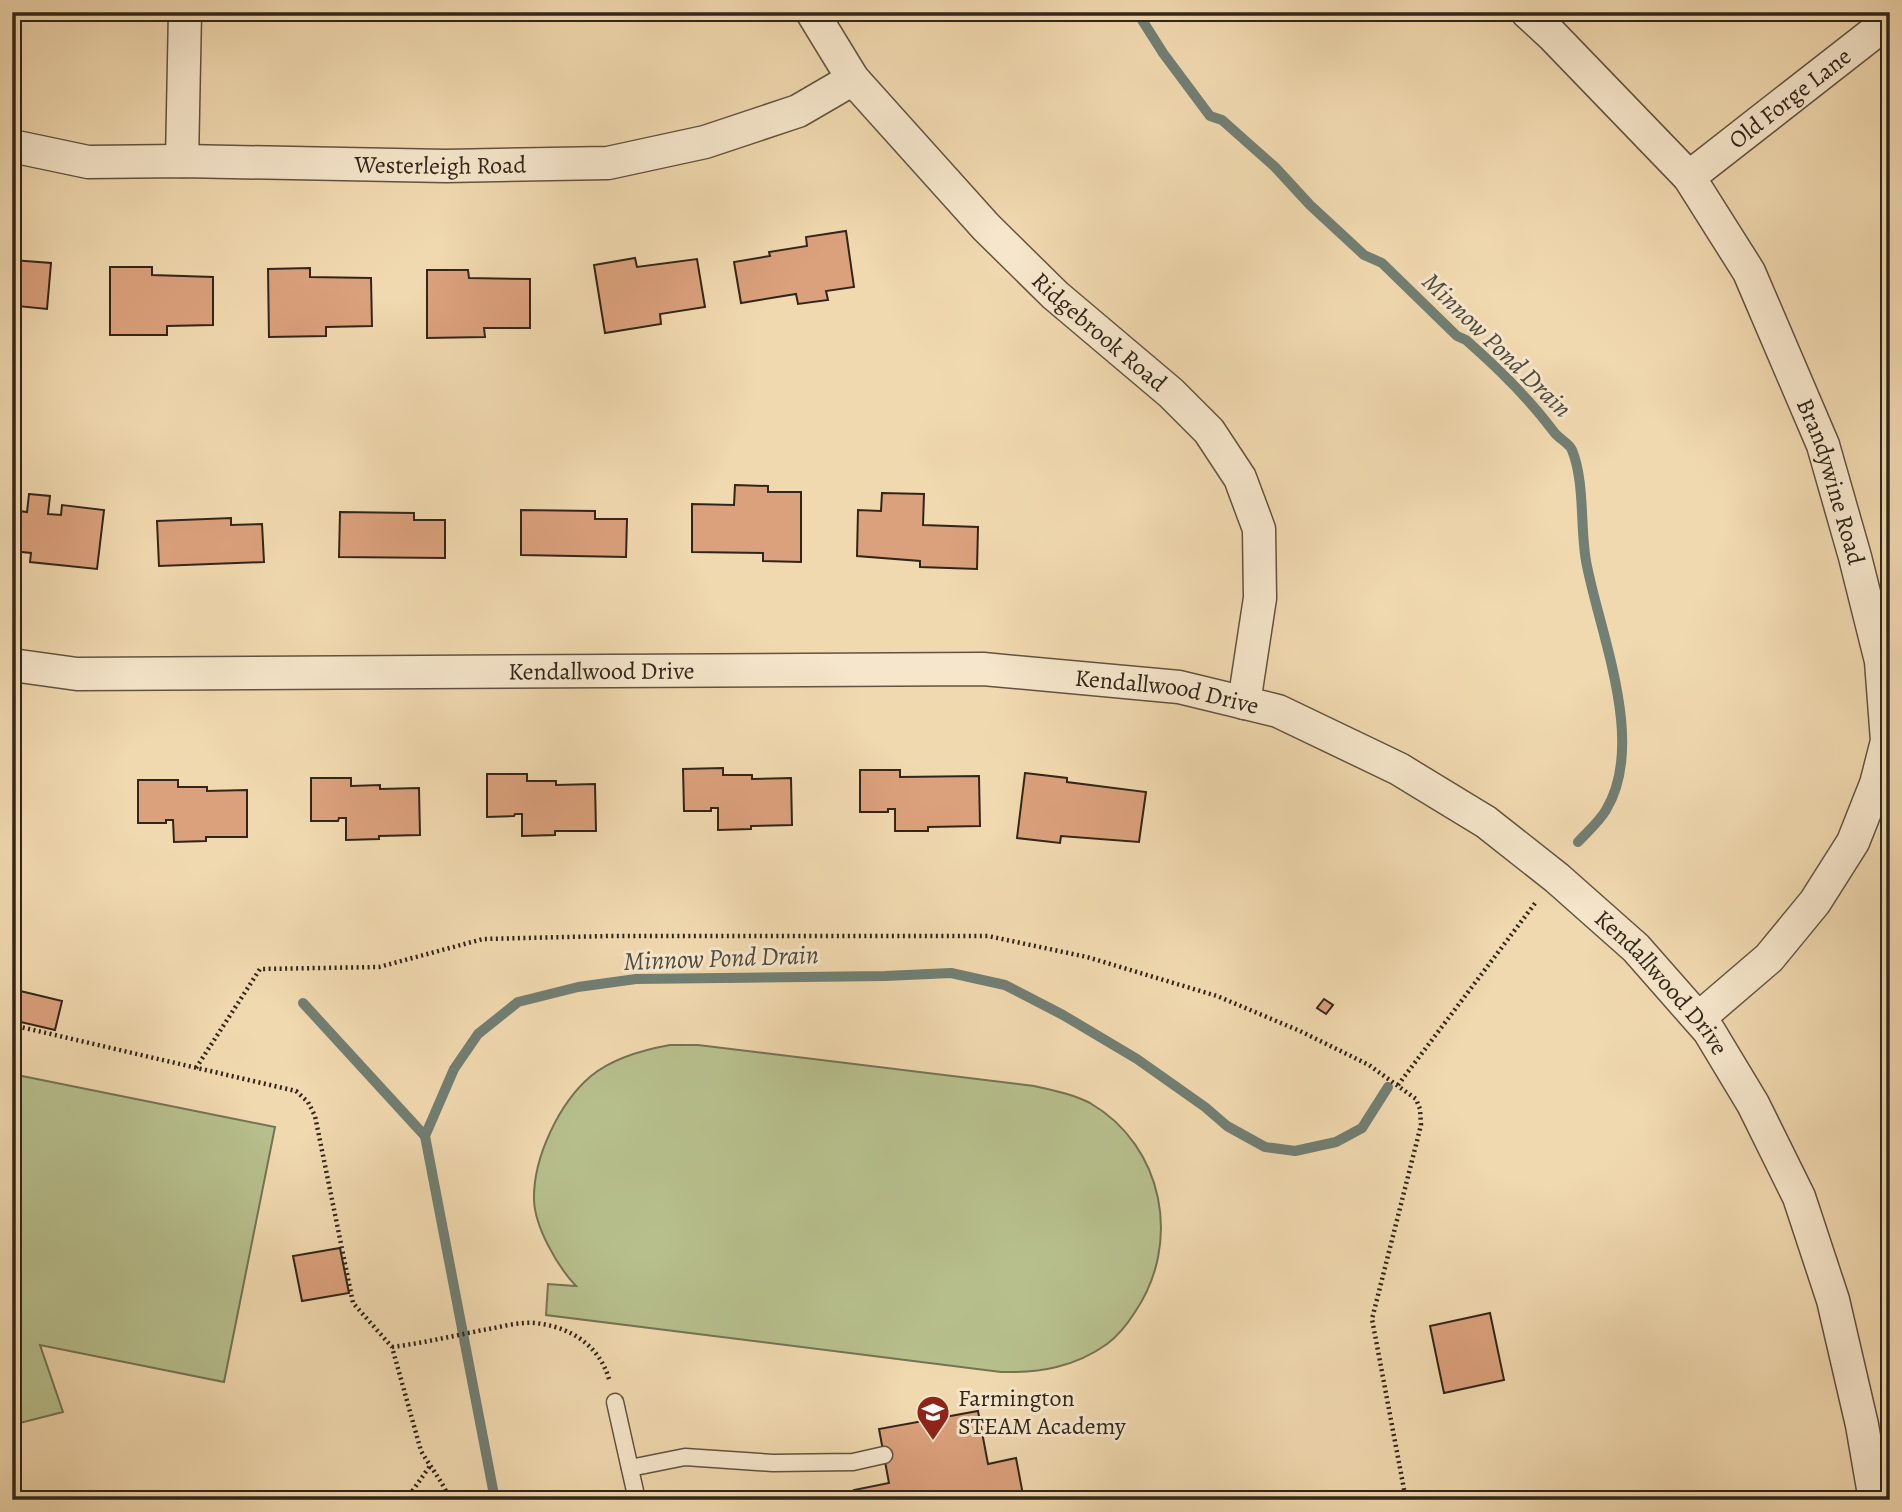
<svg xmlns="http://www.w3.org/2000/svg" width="1902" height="1512" viewBox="0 0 1902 1512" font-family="Alegreya,serif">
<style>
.green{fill:#b7c08d;stroke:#747354;stroke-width:2}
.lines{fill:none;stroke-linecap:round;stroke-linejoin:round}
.stream{stroke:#717f74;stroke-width:10}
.building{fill:#dba17c;stroke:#31261b;stroke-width:2}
.service-casing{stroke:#615340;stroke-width:19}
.minor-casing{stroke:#615340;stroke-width:35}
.path{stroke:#31261b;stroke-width:4.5;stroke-dasharray:2 3.5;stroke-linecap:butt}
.service{stroke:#f6e6cb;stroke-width:16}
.minor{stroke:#f6e6cb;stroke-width:32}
.labels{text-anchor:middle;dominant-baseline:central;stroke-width:6;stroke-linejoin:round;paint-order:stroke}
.street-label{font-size:24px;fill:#31261b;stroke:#f6e6cb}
.poi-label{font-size:24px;fill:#31261b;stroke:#f6e6cb;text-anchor:start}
.water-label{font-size:26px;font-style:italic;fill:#4c4b40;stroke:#f6e6cb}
</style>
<rect width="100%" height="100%" fill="#f1d9af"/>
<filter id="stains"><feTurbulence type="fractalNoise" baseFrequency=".00286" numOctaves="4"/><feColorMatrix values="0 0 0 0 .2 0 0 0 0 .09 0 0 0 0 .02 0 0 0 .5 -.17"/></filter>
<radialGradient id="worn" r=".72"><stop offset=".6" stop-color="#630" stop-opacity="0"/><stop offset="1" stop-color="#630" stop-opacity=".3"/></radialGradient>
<g class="green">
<path d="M670,1045H698L1034,1086C1052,1090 1073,1094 1090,1103C1164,1146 1182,1243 1135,1312C1128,1323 1118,1336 1107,1344C1075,1367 1040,1373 1001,1372L546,1315L548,1284L576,1286C557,1266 535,1227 534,1200C533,1158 559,1103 591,1076C613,1058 642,1050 670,1045Z"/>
<polygon points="12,1074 275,1127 224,1382 40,1345 63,1412 12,1425"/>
</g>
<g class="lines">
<g class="stream">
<path d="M1137,12L1163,53L1210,116L1222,120L1275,167L1310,205L1364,255L1382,263L1457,336L1466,340C1498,368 1528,397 1554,432C1559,439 1569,443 1572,450C1585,482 1580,527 1586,561C1599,632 1647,742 1606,810C1599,822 1587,832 1578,842"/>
<polyline points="303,1003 425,1136"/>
<polyline points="495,1500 425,1136 454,1069 478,1034 518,1002 578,987 636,979 885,976 951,973 1005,985 1063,1015 1137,1059 1205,1107 1227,1126 1265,1147 1295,1151 1336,1142 1362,1128 1388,1087"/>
</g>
</g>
<g class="building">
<polygon points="846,231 854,287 826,291 828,300 798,304 796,294 741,303 734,262 770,256 769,252 807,246 806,237"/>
<polygon points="635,258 637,267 697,259 705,307 660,314 661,324 605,333 594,265"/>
<polygon points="12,260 51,263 47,309 18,306 16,324 12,324"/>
<polygon points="110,267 152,267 152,275 213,277 213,325 167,326 167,335 110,335"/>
<polygon points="310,268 310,277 371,278 372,326 326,327 326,336 269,337 268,269"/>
<polygon points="427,270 468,270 469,278 530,279 530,328 484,328 485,337 427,338"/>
<polygon points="735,485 768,486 768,492 801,492 801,562 763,561 763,553 692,552 692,504 734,505"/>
<polygon points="882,493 924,494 923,525 978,527 977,569 920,567 920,561 857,556 858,510 881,511"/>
<polygon points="29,494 50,496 48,514 61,515 62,505 104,510 97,569 30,562 31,553 12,551 12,510 27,512"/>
<polygon points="521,510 595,511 595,519 627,519 626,557 521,555"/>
<polygon points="340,512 414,513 414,520 445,520 445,558 339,557"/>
<polygon points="231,518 231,525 262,524 264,562 159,566 157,521"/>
<polygon points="723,768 723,775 752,775 752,779 791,778 792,825 751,826 751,829 718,830 718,808 711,808 711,811 684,811 683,769"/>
<polygon points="860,770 900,770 900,777 979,776 980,826 928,827 928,831 895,831 895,809 888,809 888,812 860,812"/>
<polygon points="1025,773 1067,778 1067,782 1146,792 1139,842 1061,836 1060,843 1017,838"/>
<polygon points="487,774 527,774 527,781 556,781 556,785 595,784 596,831 555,831 555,835 522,836 522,814 515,814 514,816 487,817"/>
<polygon points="311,778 351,778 351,786 380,785 380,789 419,788 420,835 379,836 379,839 346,840 346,818 339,818 338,821 311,821"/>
<polygon points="138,780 178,780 178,787 207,787 207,791 247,790 247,837 206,837 206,841 174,842 173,820 166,820 166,823 138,823"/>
<polygon points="12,989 62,1001 55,1030 12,1020"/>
<polygon points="1324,999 1333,1005 1326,1014 1317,1008"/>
<polygon points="340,1248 349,1293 302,1301 293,1256"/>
<polygon points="1490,1313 1504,1380 1444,1393 1430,1326"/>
<polygon points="978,1411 988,1464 1016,1458 1024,1500 856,1500 854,1490 889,1483 879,1429"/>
</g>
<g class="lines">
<defs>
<g id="service">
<polyline points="615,1402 637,1500"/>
<polyline points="630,1468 685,1457 773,1463 853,1462 884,1455"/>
</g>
<g id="minor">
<path id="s1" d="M812,12L853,79L986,227L1055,295L1171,393L1209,431L1240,478L1259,529L1260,598L1244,703"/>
<path id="s2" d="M1527,12L1552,35L1689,177L1749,272L1823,445L1855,557L1881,661L1887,741L1876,784L1853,842L1815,902L1769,958L1699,1018"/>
<path id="s3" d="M12,146L88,162L182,161L446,166L608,163L705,142L798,111L853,79"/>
<polyline points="182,161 185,12"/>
<path id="s4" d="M1689,177L1890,20"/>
<path id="s5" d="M12,665L77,674L983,669L1179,687L1278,711L1399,769L1486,822L1557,878L1636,948L1709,1031L1753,1104L1799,1197L1833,1300L1862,1425L1875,1500"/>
</g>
</defs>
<use href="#service" class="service-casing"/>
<use href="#minor" class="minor-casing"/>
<g class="path">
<path d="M12,1025L296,1091L308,1102L315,1116L353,1303L392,1347L421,1451C431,1468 443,1482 450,1500"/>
<polyline points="196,1068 260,969 379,967 483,939 608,936 988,936 1087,957 1217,996 1300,1031 1369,1065 1416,1099 1420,1109 1421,1125 1372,1319 1406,1500"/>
<polyline points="1398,1085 1536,902"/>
<path d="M392,1347C423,1343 453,1336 483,1330C502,1327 523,1320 542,1324C574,1329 600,1348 609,1379"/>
<polyline points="406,1500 430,1466"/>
</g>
<use href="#service" class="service"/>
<use href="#minor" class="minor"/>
</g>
<defs>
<symbol id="school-pin" viewBox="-11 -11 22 30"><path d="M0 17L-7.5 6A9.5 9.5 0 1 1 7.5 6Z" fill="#8f2418" stroke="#f6e6cb"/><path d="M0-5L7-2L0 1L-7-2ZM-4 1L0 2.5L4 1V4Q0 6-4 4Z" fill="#fff"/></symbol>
</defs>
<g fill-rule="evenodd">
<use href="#school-pin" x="914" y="1393" width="38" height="52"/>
</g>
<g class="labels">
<g class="street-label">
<text stroke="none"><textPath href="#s4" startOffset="128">Old Forge Lane</textPath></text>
<text stroke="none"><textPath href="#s3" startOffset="430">Westerleigh Road</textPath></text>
<text stroke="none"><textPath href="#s1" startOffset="432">Ridgebrook Road</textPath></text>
<text stroke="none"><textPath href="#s2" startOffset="569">Brandywine Road</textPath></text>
<text stroke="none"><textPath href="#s5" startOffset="590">Kendallwood Drive</textPath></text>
<text stroke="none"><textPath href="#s5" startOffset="1157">Kendallwood Drive</textPath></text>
<text stroke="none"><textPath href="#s5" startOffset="1745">Kendallwood Drive</textPath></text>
</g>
<g class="poi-label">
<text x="958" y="1398">Farmington<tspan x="958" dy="28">STEAM Academy</tspan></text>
</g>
<g class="water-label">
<text transform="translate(1497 345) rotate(44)">Minnow Pond Drain</text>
<text transform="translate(721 958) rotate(-2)">Minnow Pond Drain</text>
</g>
</g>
<rect width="1902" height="1512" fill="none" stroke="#f1d9af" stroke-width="42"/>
<rect x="14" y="14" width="1874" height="1484" fill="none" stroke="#31261b" stroke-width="3.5"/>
<rect x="21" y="21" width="1860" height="1470" fill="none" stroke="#31261b" stroke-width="2"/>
<rect width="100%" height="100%" filter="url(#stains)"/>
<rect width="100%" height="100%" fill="url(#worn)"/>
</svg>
